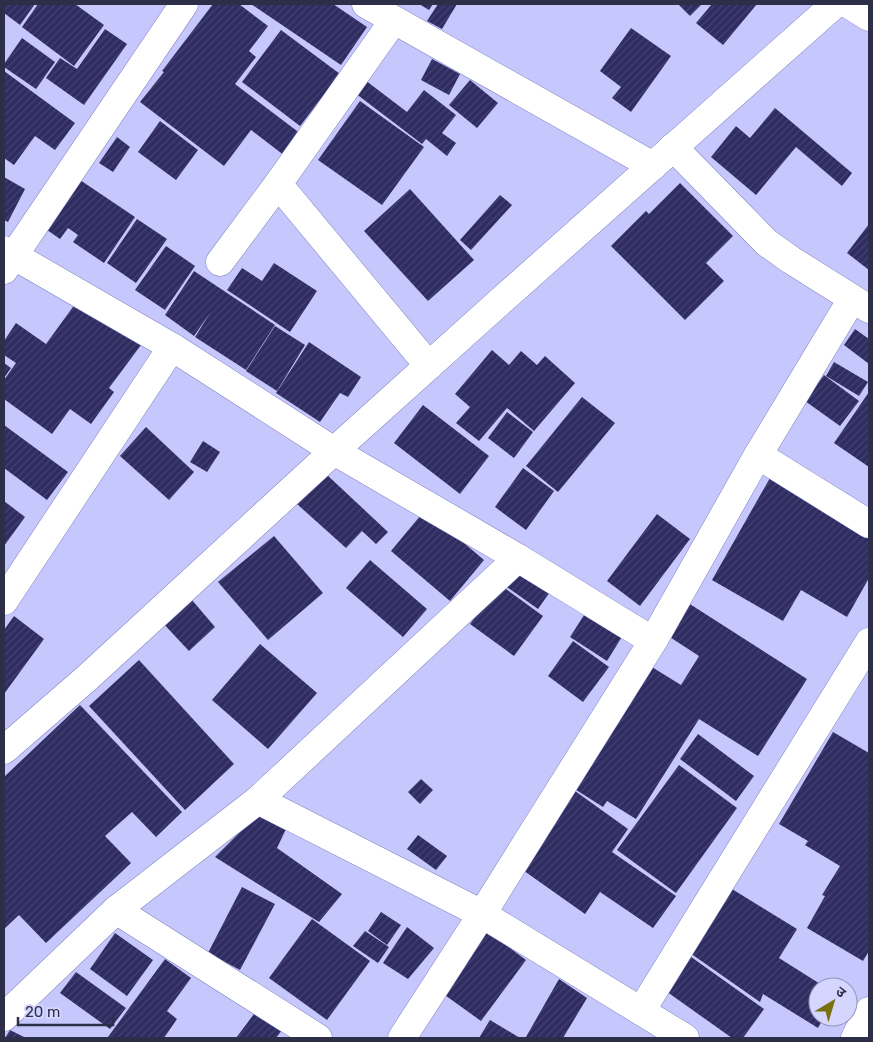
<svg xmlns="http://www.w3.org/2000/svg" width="873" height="1042" viewBox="0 0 873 1042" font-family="Rubik,'Noto Sans Devanagari',sans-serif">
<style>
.building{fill:url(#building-hatch)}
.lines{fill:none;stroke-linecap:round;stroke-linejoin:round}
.minor-casing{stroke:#8384c2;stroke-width:29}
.minor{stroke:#fff;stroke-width:28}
</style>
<defs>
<pattern id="building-hatch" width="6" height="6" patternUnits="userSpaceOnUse" patternTransform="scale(1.25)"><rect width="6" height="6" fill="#2f2c62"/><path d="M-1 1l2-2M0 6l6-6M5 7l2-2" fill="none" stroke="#454271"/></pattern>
</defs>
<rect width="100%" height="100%" fill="#c6c8fd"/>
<g class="building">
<polygon points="4,4 35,4 20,25 4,13"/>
<polygon points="38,4 75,4 104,25 74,66 22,27"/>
<polygon points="213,4 239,4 268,26 249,51 256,57 235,84 301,134 285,156 251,130 224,166 140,102 164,72 162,71"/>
<polygon points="251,4 333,4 367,27 341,65"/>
<polygon points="419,4 433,4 429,10"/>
<polygon points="438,4 457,4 442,29 427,21"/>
<polygon points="678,4 702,4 690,16"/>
<polygon points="712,4 757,4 723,45 696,23"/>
<polygon points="631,28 671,56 631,112 612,98 621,87 600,71"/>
<polygon points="105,29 127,44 84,105 46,78 60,58 77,69"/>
<polygon points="281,30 340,74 300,126 242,82"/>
<polygon points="22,38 55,62 36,89 4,67 4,64"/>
<polygon points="432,59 460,74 449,95 421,80"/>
<polygon points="4,71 75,123 55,150 35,136 14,165 4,158"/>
<polygon points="365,80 407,112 424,90 456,115 442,133 456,143 447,156 426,139 422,144 355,93"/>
<polygon points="470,80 498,103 477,128 449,105"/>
<polygon points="360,101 424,147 382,205 318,160"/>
<polygon points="775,108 852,173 842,186 796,147 756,195 711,157 736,126 750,138"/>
<polygon points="160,121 198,150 176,180 138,152"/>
<polygon points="117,137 130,147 113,172 99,163"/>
<polygon points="4,177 25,189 8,222 4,220"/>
<polygon points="80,180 135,217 104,263 73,242 78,235 68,228 60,239 40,225"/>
<polygon points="680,183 733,236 706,263 724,281 685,320 611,246 646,211 649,214"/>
<polygon points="410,189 474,260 428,301 364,231"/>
<polygon points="500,195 512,205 471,250 460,240"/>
<polygon points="137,219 167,239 136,283 107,263"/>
<polygon points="869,224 869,270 847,253"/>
<polygon points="166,246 195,266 165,310 135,290"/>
<polygon points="274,263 317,291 290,332 227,290 242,268 262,281"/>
<polygon points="194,271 275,325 246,370 195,337 210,313 194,336 165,315"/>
<polygon points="78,300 141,345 109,388 114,392 91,424 70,409 52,434 4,399 4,380 16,363 4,355 4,341 16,323 46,344"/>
<polygon points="275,326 305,345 277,391 246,371"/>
<polygon points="855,329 869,339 869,364 844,345"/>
<polygon points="309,342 361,377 348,397 340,393 320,422 276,393"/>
<polygon points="492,350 509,365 521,351 537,365 545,356 575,383 534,431 507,408 479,441 456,423 470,407 455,394"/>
<polygon points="834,362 868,382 859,396 826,376"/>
<polygon points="4,363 11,368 4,378"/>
<polygon points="824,375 859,401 840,426 805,401"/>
<polygon points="869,392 869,467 834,443"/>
<polygon points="582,397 615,423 558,492 526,466"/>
<polygon points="423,405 489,456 460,494 394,443"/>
<polygon points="507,412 533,432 514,458 488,438"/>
<polygon points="4,425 68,472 47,500 4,468"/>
<polygon points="146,427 194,472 169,500 120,456"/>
<polygon points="203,441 220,452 207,472 190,462"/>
<polygon points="523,468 554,491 526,530 495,507"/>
<polygon points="325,473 388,532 376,544 362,531 346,548 297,504"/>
<polygon points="770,478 869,535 869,578 847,617 801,590 783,621 712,580"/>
<polygon points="4,501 25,517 4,546"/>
<polygon points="425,510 484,560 450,601 391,551"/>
<polygon points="657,514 690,539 640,606 607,581"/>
<polygon points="274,536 323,593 268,640 218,582"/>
<polygon points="370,560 427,609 403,637 346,588"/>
<polygon points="517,565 552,589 538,609 504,585"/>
<polygon points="499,584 543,616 514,656 470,624"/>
<polygon points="186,593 215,627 189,651 160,620"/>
<polygon points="682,599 807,679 758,756 699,719 636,819 607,801 603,807 570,786 647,664 681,685 699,656 662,632"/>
<polygon points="586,612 623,635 607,661 570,637"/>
<polygon points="14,616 44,639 4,694 4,630"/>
<polygon points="573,641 609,667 583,702 548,676"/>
<polygon points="260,644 317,693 268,749 212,700"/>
<polygon points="139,660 234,764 185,810 89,706"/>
<polygon points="80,705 182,812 156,837 132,812 105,836 131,863 46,943 19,915 4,929 4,777"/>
<polygon points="833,732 869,753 869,951 863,961 807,928 825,896 822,895 840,866 805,845 808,841 779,824"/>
<polygon points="698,734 754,776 736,801 680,759"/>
<polygon points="679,765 737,808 676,893 617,850"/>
<polygon points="421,779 433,790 420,804 408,792"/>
<polygon points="575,791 628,829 612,852 676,896 653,928 600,892 585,914 520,868"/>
<polygon points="262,810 286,829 277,848 342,894 319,922 215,857"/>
<polygon points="418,835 447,856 436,870 407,849"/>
<polygon points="242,887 275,904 240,970 208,953"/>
<polygon points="732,889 797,929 779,958 825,987 818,987 818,1017 824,1017 818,1028 763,994 760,1002 690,953"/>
<polygon points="381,912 401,925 387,945 368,931"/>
<polygon points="312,919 370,961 327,1020 269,978"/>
<polygon points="407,927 434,948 408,979 383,963"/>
<polygon points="365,931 389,947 378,963 353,946"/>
<polygon points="487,931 526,960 481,1021 442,993"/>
<polygon points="115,933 153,960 127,996 90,969"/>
<polygon points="687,954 764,1009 743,1038 732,1038 663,989"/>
<polygon points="165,959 191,978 167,1011 177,1019 164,1038 110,1038 108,1037"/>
<polygon points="76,972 126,1008 110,1029 60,993"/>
<polygon points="559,979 587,998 563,1038 528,1038 526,1037"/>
<polygon points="257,1010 283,1029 276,1038 236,1038"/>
<polygon points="490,1020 520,1038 479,1038"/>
<polygon points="10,1030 26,1038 5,1038"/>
</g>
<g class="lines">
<defs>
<g id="minor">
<polyline points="366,4 653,166"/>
<polyline points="848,4 869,17"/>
<polyline points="394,20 278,184 429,366"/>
<polyline points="673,147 767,243 791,260 869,309"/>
<polyline points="4,250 172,347 334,451 518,558 653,641 758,455 852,299"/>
<polyline points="220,262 278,184"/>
<polyline points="4,270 184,4"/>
<polyline points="758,455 869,524"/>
<polyline points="4,601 172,347"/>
<polyline points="4,750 87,678 334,451 504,298 835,4"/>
<polyline points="258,800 482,914 685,1038"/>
<polyline points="116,910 318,1038"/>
<polyline points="641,1011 869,642"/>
<polyline points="4,1017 116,910 258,800 518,558"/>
<polyline points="402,1038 482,914 653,641"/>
<polyline points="855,1038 869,1011"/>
</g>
</defs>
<use href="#minor" class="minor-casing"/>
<use href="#minor" class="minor"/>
</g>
<rect width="873" height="1042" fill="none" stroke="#2d2e48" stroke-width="10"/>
<g transform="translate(833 1002) rotate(38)"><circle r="24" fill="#d4d6ff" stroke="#9193b6"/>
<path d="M0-4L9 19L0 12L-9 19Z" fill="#796f0d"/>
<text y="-8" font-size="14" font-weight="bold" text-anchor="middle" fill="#2d2e48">उ</text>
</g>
<path d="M18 1017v8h95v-8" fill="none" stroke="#2d2e48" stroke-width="2.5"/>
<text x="25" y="1017" font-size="15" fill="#2d2e48" stroke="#d4d6ff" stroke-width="4" paint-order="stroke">20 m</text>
</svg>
